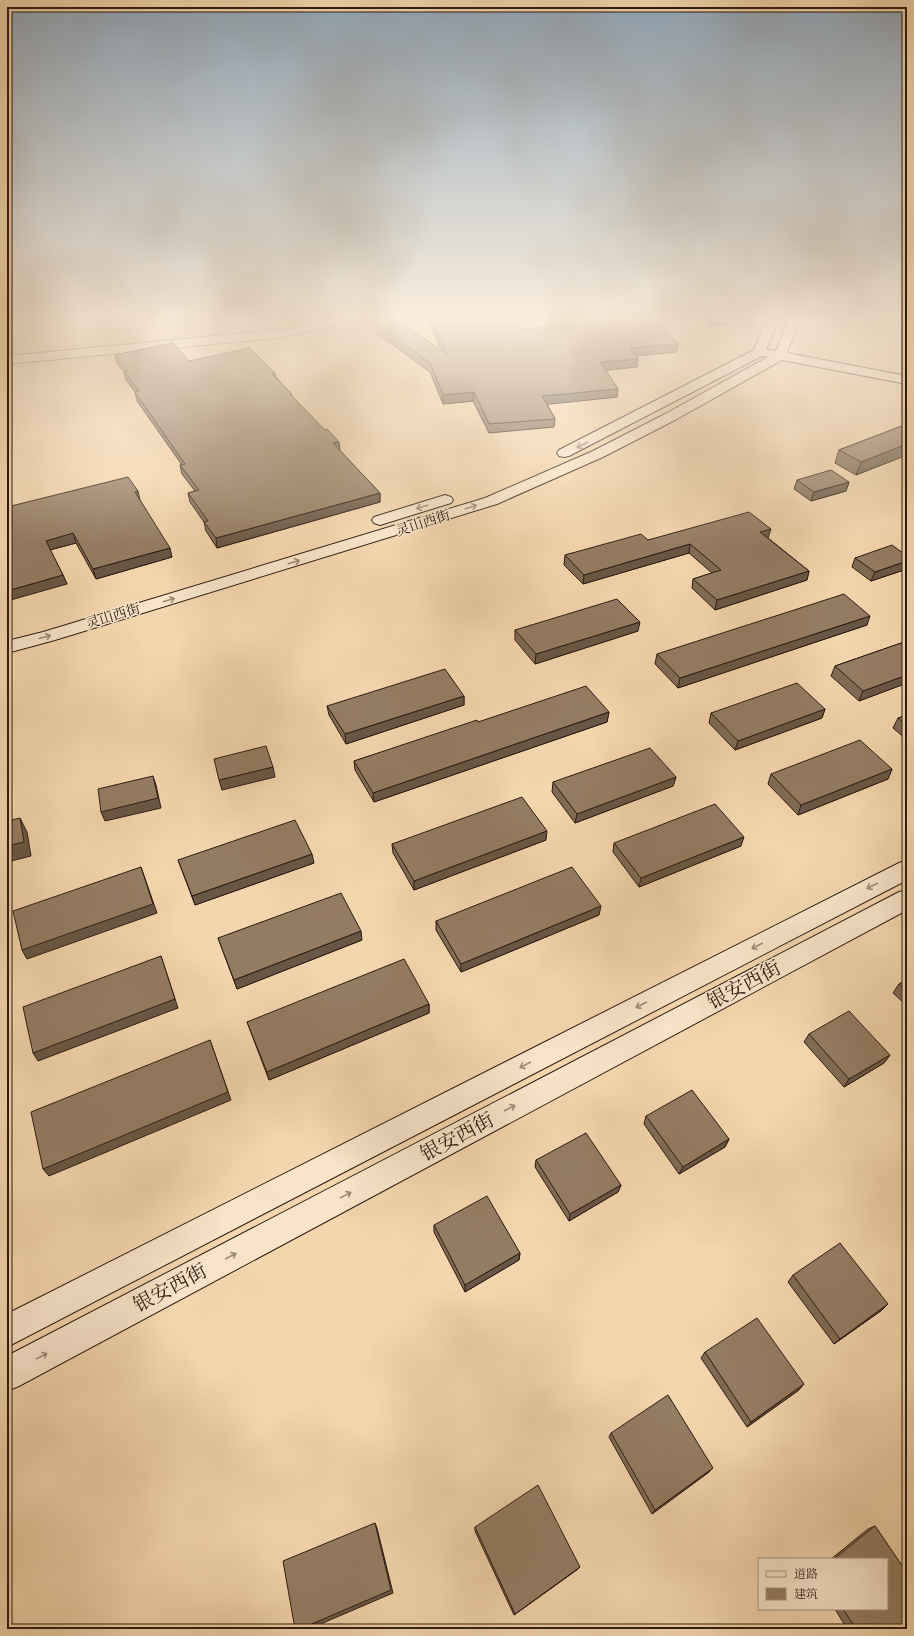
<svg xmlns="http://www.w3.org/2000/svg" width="914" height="1636" viewBox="0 0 914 1636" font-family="'IM FELL Double Pica','Noto Serif SC',serif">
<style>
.green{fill:#d2b693;stroke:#7f6852}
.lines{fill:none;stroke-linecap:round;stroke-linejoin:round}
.street-casing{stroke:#5e4a38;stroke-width:2}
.secondary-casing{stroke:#2c1b11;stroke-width:2}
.street{fill:#f8e4ca;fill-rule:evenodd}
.secondary{fill:#f8e4ca;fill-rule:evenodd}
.wall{fill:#7f6b55;stroke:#2c1b11}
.shaded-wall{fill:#685745;stroke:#2c1b11}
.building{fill:#947c63;stroke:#2c1b11}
.oneway{stroke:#9c8a77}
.labels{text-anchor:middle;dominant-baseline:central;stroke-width:3;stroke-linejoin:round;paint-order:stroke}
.far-street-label{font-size:14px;fill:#2c1b11;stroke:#f8e4ca}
.near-street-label{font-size:20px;fill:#2c1b11;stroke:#f8e4ca}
</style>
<rect width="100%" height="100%" fill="#f4d6ae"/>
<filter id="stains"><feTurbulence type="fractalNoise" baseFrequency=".005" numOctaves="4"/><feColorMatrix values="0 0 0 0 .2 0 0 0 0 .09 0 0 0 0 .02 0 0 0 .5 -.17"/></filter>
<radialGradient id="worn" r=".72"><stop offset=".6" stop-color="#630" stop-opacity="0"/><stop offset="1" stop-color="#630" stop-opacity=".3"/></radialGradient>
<polygon class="green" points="129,319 284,319 130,323"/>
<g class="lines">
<defs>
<polygon id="street" points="330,319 348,319 346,322 331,327 277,338 7,364 7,356 277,330 310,325"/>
<g id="secondary">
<polygon points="767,319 779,319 766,349 776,351 788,319 800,319 787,353 907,376 907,384 782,360 677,419 603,457 497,504 55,640 7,653 7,641 43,632 485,498 593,451 667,413 768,357 762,356 569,456 564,457 559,456 557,453 559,450 754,350"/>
<polygon points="445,495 451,497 453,500 451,503 380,525 374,523 372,520 374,517"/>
<polygon points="907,860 907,880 7,1347 7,1314 899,863"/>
<polygon points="907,890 907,910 19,1386 7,1391 7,1356 899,892"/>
</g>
</defs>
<use href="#street" class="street-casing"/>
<use href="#secondary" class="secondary-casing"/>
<use href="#street" class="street"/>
<use href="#secondary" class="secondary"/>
</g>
<g class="wall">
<polygon points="427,319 516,319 522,329 575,327 627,322 624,319 657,319 678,344 676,352 636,356 638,359 637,367 605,370 618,389 617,397 547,404 555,419 554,427 489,433 473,401 443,404 430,372 372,330 372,322 441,350"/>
<polygon points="703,319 733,319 732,324 709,326"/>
<polygon points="115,355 189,361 275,373 276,377 293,397 340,451 380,493 380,502 217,548 206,531 204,522 190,502 188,493 195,491 182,474 180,465 182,465 137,401 135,392 126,380 124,372 117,363"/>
<polygon points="907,424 907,455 856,475 835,463 839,450"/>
<polygon points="797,480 849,482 846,491 811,501 794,489"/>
<polygon points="140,500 172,557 96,579 76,543 50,550 63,575 67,584 7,507"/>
<polygon points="768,538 809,571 807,580 715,610 692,588 693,579 712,573 689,553 583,584 564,565 565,555 648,540"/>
<polygon points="907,556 907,569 871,581 852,567 855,558"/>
<polygon points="867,625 678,688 655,664 657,654"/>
<polygon points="515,630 638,631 535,664 515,640"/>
<polygon points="907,641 907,683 859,701 831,676 835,666"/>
<polygon points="464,696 464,705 346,744 329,715 327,706"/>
<polygon points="825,709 822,718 735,750 709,723 711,713"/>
<polygon points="609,712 607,722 374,802 355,770 354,761 478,722"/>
<polygon points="907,715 907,740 893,728 898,718"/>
<polygon points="892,769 888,779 798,815 768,784 771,774"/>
<polygon points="676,777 673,786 575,823 552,792 553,782"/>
<polygon points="546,840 414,890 393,853 392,844"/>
<polygon points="614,843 741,846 639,887 613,852"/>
<polygon points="178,860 314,863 195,905"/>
<polygon points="599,915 461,972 436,930 436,921"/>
<polygon points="218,938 362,940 237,989"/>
<polygon points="907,979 907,1006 893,993 899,984"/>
<polygon points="429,1004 429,1013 269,1080 250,1030 247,1022"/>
<polygon points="809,1034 890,1055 884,1063 844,1087 804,1042"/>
<polygon points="646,1116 729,1139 725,1147 679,1174 644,1124"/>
<polygon points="536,1160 621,1185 618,1192 569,1221 535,1167"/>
<polygon points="434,1225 520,1253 519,1260 465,1292 434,1232"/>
<polygon points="793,1275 882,1310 834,1344 788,1282"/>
<polygon points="705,1352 799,1390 747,1427 701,1358"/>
<polygon points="611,1433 709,1472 652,1514 609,1437"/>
<polygon points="875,1526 907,1573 907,1629 847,1629 835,1609 887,1609 887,1559 831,1559 868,1529"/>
<polygon points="475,1527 580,1567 578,1569 514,1615 475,1531"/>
</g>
<g class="shaded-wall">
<polygon points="711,319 733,319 732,324 709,326"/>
<polygon points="678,344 676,352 629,356 630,348"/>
<polygon points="638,359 637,367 599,371 600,362"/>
<polygon points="618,389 617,397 541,405 542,396"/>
<polygon points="474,392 473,401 443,404 443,395"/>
<polygon points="339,442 340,451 334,452 333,443"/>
<polygon points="907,444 907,455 856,475 861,462"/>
<polygon points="849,482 846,491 811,501 814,492"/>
<polygon points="138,491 140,500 137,501 135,492"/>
<polygon points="380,493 380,502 217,548 216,538"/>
<polygon points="771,529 768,538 760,532"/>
<polygon points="73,533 76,543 49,550 46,541"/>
<polygon points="690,544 689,553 583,584 584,575"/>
<polygon points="170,548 172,557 96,579 93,569"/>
<polygon points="907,561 907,569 871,581 875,572"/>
<polygon points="809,571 807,580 715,610 717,600"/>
<polygon points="63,575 67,584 7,601 7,591"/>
<polygon points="870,616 867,625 678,688 680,678"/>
<polygon points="640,622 638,631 535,664 536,654"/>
<polygon points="907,675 907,683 859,701 863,691"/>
<polygon points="464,696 464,705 346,744 345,734"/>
<polygon points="825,709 822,718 735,750 738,741"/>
<polygon points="609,712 607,722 374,802 373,793"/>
<polygon points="273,767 275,777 222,790 219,780"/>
<polygon points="892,769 888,779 798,815 801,805"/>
<polygon points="153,776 156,785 161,808 105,821 101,812"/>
<polygon points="676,777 673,786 575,823 577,814"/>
<polygon points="20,818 27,832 31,856 7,862 7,846"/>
<polygon points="547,831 546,840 414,890 414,881"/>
<polygon points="744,837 741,846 639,887 641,878"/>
<polygon points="312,854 314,863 195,905 192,896"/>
<polygon points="141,867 157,913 27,959 22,950"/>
<polygon points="601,906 599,915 461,972 461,964"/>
<polygon points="361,931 362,940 237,989 234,980"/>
<polygon points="161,956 178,1008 38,1061 33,1053"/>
<polygon points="429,1004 429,1013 269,1080 267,1072"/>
<polygon points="210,1040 231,1100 49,1176 43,1169"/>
<polygon points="890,1055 884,1063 844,1087 849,1079"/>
<polygon points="729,1139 725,1147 679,1174 683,1167"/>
<polygon points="621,1185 618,1192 569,1221 570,1214"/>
<polygon points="520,1253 519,1260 465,1292 465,1285"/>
<polygon points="888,1304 882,1310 834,1344 840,1339"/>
<polygon points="804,1384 799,1390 747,1427 751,1422"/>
<polygon points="713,1468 709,1472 652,1514 655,1510"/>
<polygon points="375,1523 377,1528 393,1593 309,1629 300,1629"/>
<polygon points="580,1567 578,1569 514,1615 515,1614"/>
</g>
<g class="building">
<polygon points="383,319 396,319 447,354 431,319 516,319 522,329 573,324 575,327 634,322 632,319 657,319 678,344 630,348 638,359 600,362 618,389 542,396 555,419 489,424 474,392 443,395 430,363 372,322"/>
<polygon points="173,343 189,361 250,348 275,373 272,374 292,394 290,394 325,430 327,429 339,442 333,443 380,493 216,538 204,522 208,521 188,493 199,490 180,465 185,464 135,392 139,391 124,372 128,371 115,355"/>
<polygon points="907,424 907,444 861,462 839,450"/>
<polygon points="831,470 849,482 814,492 797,480"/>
<polygon points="128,477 138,491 135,492 170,548 93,569 73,533 46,541 63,575 7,591 7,507"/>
<polygon points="749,512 771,529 760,532 809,571 717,600 693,579 721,570 690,544 584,575 565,555 641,534 648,540"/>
<polygon points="892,545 907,556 907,561 875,572 855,558"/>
<polygon points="844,594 870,616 680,678 657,654"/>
<polygon points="617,599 640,622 536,654 515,630"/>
<polygon points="907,641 907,675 863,691 835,666"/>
<polygon points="445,669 464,696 345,734 327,706"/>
<polygon points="797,683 825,709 738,741 711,713"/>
<polygon points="586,686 609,712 373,793 354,761 477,720 478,722"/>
<polygon points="907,715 907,726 898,718"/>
<polygon points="860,740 892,769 801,805 771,774"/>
<polygon points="266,746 273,767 219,780 214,759"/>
<polygon points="650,748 676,777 577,814 553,782"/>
<polygon points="153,776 158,798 101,812 98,789"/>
<polygon points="522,797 547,831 414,881 392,844"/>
<polygon points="715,804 744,837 641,878 614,843"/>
<polygon points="20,818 24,842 7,846 7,821"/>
<polygon points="295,820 312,854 192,896 178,860"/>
<polygon points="141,867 153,904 22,950 13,911"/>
<polygon points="572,867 601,906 461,964 436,921"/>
<polygon points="341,893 361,931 234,980 218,938"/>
<polygon points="161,956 175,999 33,1053 23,1007"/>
<polygon points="404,959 429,1004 267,1072 247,1022"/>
<polygon points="907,979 907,992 899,984"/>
<polygon points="849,1011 890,1055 849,1079 809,1034"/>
<polygon points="210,1040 228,1092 43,1169 31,1112"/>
<polygon points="692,1090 729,1139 683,1167 646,1116"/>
<polygon points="586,1133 621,1185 570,1214 536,1160"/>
<polygon points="487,1196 520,1253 465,1285 434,1225"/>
<polygon points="840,1243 888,1304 840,1339 793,1275"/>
<polygon points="757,1318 804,1384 751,1422 705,1352"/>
<polygon points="668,1395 713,1468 655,1510 611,1433"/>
<polygon points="538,1485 580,1567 515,1614 475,1527"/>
<polygon points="375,1523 391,1590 300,1629 295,1629 283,1561"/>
<polygon points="875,1526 907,1573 907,1629 856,1629 843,1609 887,1609 887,1559 834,1559"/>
</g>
<defs><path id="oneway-shaft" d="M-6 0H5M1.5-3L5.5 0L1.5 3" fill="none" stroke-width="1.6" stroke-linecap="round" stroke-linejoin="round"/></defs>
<g class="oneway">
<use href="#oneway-shaft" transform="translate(582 445) rotate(153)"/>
<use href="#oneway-shaft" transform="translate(422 507) rotate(163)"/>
<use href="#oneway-shaft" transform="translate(471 507) rotate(-18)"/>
<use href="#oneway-shaft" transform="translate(294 562) rotate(-17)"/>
<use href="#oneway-shaft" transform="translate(169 600) rotate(-17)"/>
<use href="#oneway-shaft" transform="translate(45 637) rotate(-15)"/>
<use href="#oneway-shaft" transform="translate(872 886) rotate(153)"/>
<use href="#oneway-shaft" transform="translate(757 946) rotate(153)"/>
<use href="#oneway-shaft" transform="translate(641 1005) rotate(153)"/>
<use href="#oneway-shaft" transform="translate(525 1065) rotate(153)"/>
<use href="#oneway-shaft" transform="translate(510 1108) rotate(-28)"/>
<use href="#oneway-shaft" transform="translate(346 1195) rotate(-28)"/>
<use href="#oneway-shaft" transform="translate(231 1256) rotate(-28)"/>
<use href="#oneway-shaft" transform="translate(42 1356) rotate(-28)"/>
</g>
<linearGradient id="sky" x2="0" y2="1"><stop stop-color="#91a8bc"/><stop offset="0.58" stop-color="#faeddb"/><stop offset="1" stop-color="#faeddb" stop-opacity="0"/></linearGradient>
<rect width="914" height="548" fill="url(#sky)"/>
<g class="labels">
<g class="far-street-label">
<text transform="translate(423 523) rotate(-18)">灵山西街</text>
<text transform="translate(113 616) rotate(-17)">灵山西街</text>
</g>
<g class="near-street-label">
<text transform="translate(744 985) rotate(-28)">银安西街</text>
<text transform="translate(457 1137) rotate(-28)">银安西街</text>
<text transform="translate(170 1288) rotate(-28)">银安西街</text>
</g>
</g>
<rect width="914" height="1636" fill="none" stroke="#f4d6ae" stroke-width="24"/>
<rect x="8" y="8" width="898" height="1620" fill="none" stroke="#2c1b11" stroke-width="2"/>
<rect x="12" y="12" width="890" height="1612" fill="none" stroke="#2c1b11"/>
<rect x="758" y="1558" width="130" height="52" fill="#f8e4ca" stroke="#a69480"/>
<rect x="766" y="1571" width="20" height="6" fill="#f8e4ca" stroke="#a69480"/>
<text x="794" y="1578" font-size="12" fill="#2c1b11">道路</text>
<rect x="766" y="1588" width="20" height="12" fill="#947c63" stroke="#a69480"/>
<text x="794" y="1598" font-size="12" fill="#2c1b11">建筑</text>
<rect width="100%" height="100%" filter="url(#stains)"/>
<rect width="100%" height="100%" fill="url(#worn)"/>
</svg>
